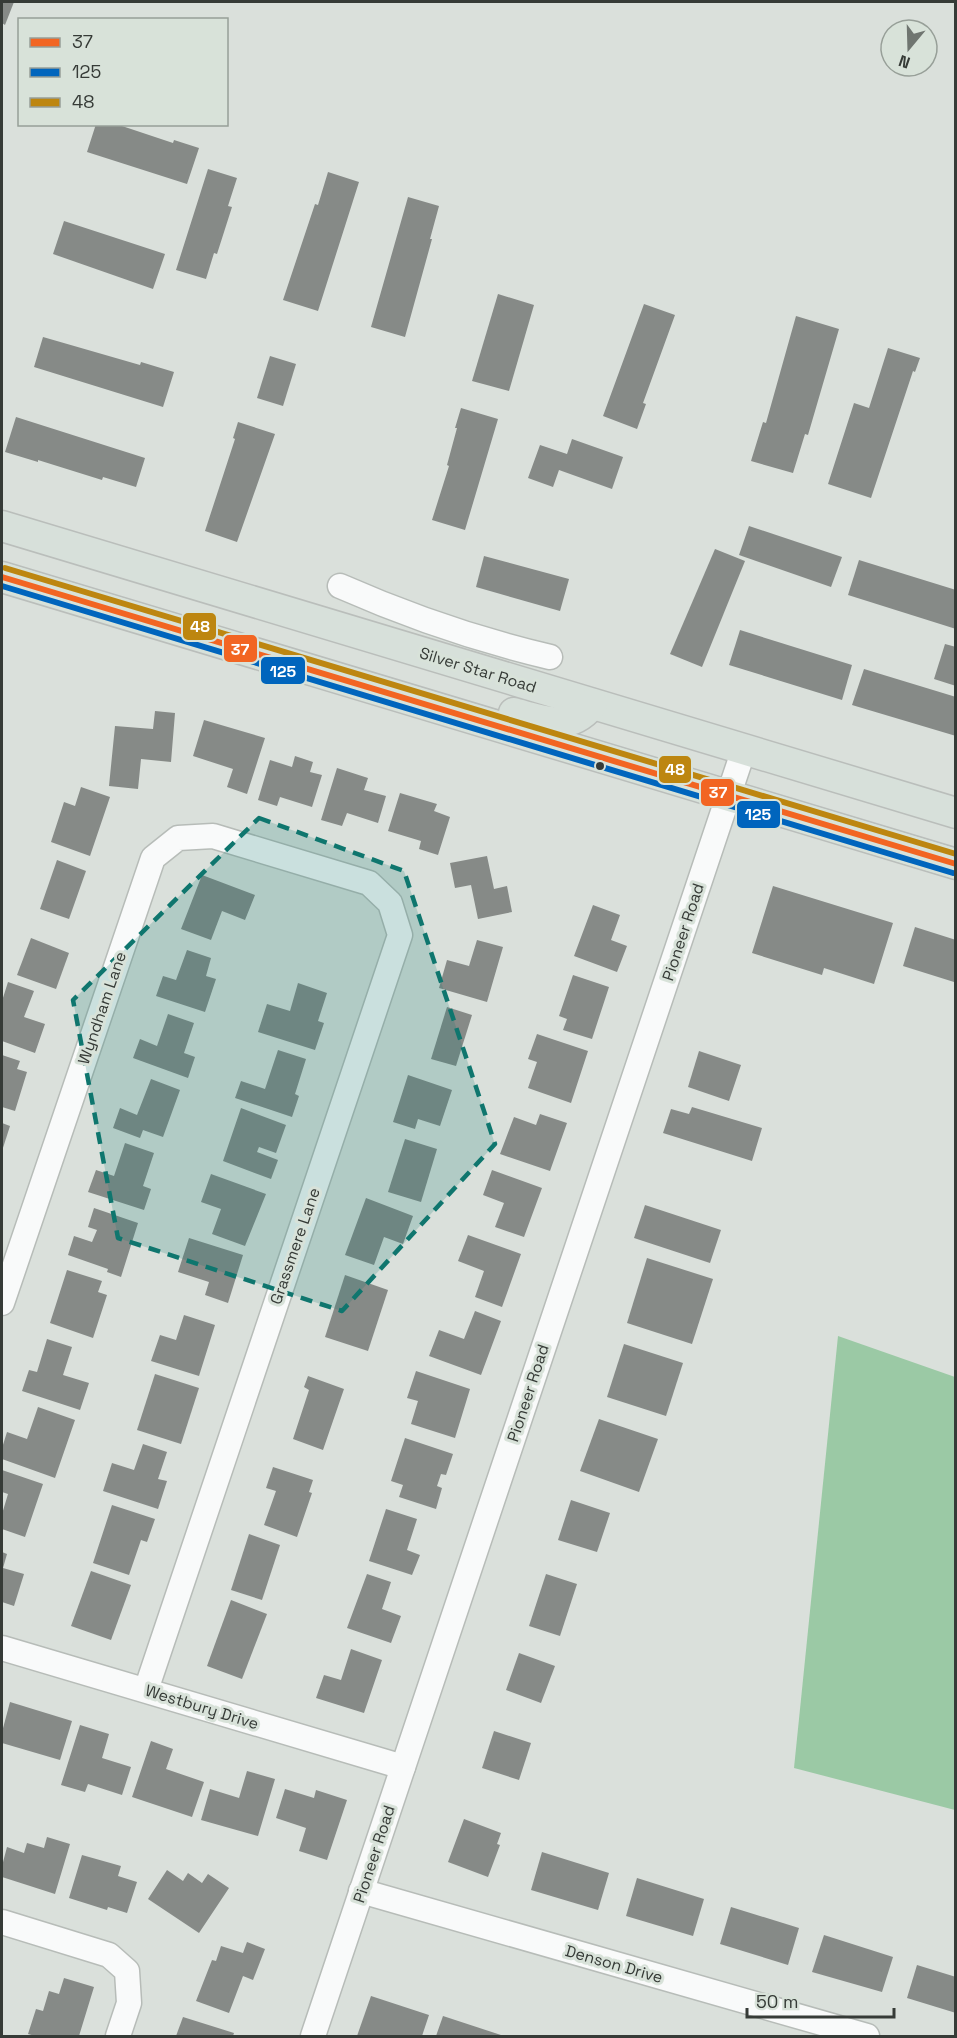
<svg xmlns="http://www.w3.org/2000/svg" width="957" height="2038" viewBox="0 0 957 2038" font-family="'Space Grotesk',sans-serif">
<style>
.water{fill:#9bc9a5}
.building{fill:#868a87}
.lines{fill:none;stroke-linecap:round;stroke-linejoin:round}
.minor-casing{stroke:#b7bcb8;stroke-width:27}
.major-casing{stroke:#babebb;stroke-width:33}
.minor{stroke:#f9fafa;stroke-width:24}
.major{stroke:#d7e0da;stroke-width:30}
.bus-1-casing{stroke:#d8e2d9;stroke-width:10}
.bus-2-casing{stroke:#d8e2d9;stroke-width:10}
.bus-3-casing{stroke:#d8e2d9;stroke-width:10}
.bus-1{stroke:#f26522;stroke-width:6}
.bus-2{stroke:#0065bd;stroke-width:6}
.bus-3{stroke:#bd8610;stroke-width:6}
.marked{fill:#0f766e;fill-opacity:0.2;stroke:#0f766e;stroke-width:4.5;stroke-dasharray:12 8;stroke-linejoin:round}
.bus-dot{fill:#363b37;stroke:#d8e2d9;stroke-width:2}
.labels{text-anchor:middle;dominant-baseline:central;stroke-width:6;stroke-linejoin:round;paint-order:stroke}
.street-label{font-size:16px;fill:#363b37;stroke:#d8e2d9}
.line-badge{stroke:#d8e2d9;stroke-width:2}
.badge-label{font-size:16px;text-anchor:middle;font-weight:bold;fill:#fff}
</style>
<rect width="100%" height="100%" fill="#dae0db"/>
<polygon class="water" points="838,1336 955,1377 955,1810 794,1768"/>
<g class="building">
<polygon points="2,2 14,2 5,25 2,23"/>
<polygon points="96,124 116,124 173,143 174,140 199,148 187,184 87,152"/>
<polygon points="208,169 237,178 228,206 232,207 217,254 214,253 206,279 176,270"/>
<polygon points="328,172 359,182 318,311 283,300 315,204 318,205"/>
<polygon points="408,197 439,206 430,239 432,239 405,337 371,327"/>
<polygon points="64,221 165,254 153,289 53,254"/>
<polygon points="498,294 534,305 509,391 472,381"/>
<polygon points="644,304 675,315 643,403 646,404 637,429 603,416"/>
<polygon points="796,316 839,329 808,435 805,434 793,473 751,461 763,422 766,423"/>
<polygon points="43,337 140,365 141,362 174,372 163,407 34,367"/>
<polygon points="888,348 920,358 915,372 913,371 871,498 828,484 854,403 869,408"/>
<polygon points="270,356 296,364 283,406 257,398"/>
<polygon points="461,408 498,419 465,530 432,520 449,466 447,465 457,428 455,428"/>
<polygon points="16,417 145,458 136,487 103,477 102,480 38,460 38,462 5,452"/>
<polygon points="238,422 275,434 237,542 205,531 235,439 233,438"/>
<polygon points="572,439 623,457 612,489 559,470 553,487 528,478 540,445 567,454"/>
<polygon points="749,526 842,557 831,587 739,555"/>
<polygon points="715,549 745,561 702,667 670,654"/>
<polygon points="484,556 569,579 560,611 476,587"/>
<polygon points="859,560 956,590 956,629 848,595"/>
<polygon points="740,630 852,665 842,700 729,665"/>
<polygon points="945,644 956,647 956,686 934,679"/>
<polygon points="864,669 956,697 956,736 852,705"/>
<polygon points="155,711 175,713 171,762 141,759 138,789 109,786 115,726 153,729"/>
<polygon points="204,720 265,738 247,794 227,787 233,769 193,756"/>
<polygon points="295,756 313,762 310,772 322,775 312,807 280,797 277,806 258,800 270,760 292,767"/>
<polygon points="337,768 368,778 364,790 386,796 378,823 347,813 342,826 321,820"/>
<polygon points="81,787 110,797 90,856 51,842 64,802 75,806"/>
<polygon points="400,793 437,804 434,811 450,817 438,855 419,849 421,841 388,831"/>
<polygon points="487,856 494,889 507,886 512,912 478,919 471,885 455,888 450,863"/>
<polygon points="57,860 86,871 69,919 40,909"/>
<polygon points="202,875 255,895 245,920 222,911 211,940 181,929"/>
<polygon points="773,886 893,923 874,984 824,968 822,975 752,953"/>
<polygon points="593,905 620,915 611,940 627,946 617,972 574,956"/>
<polygon points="915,927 956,940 954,982 903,966"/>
<polygon points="31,938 69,953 56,989 17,975"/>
<polygon points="477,940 503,947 487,1002 439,988 447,960 469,966"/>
<polygon points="187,950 211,958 206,976 216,979 205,1012 156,996 163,976 176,980"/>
<polygon points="573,975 609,987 592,1039 563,1030 567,1019 559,1016"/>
<polygon points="8,982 34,991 24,1017 45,1024 35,1053 2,1041 2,1001"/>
<polygon points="298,983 327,993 318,1021 324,1023 315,1050 258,1032 267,1004 290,1011"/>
<polygon points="447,1007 472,1015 456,1066 431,1059"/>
<polygon points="168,1014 194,1023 184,1053 195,1057 188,1078 133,1058 140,1039 157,1046"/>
<polygon points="537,1034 588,1051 571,1103 528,1088 537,1062 528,1059"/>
<polygon points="278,1050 306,1059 295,1094 299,1096 292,1117 235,1098 241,1081 265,1089"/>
<polygon points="699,1051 741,1065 729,1101 688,1087"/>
<polygon points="2,1055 20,1061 17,1069 27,1072 15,1111 2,1107"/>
<polygon points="408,1075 452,1090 440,1126 418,1119 415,1129 393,1122"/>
<polygon points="151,1079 180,1090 163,1137 143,1130 140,1138 113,1128 120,1108 137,1115"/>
<polygon points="692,1107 762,1128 752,1161 663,1133 671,1109 689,1114"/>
<polygon points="241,1108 286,1125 276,1153 259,1147 257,1152 278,1160 271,1179 223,1161"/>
<polygon points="540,1114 567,1123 550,1171 500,1154 514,1117 536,1125"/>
<polygon points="2,1123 10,1126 2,1151"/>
<polygon points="405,1139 437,1149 421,1202 388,1192"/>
<polygon points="125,1143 154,1153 143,1186 151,1189 144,1210 88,1192 96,1170 114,1176"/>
<polygon points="492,1170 542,1188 524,1237 495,1227 504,1203 483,1195"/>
<polygon points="211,1174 266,1194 245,1246 212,1234 221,1209 201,1202"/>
<polygon points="366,1198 413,1216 403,1244 384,1237 374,1265 345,1255"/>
<polygon points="645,1205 721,1230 710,1263 634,1238"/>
<polygon points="94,1208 138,1223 121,1277 107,1272 108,1269 68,1255 74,1236 92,1242 97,1230 88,1227"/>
<polygon points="468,1235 521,1254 502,1307 475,1297 484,1271 458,1261"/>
<polygon points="189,1238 243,1255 228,1303 205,1295 209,1282 178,1272"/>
<polygon points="647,1258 713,1279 692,1344 627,1323"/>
<polygon points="67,1270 102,1281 98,1292 107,1295 93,1338 50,1323"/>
<polygon points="345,1275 388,1290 368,1351 325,1337"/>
<polygon points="475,1311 501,1321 481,1375 429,1356 439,1330 464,1339"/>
<polygon points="184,1315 215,1325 199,1376 151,1361 160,1335 176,1340"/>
<polygon points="47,1339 72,1347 63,1375 89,1383 80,1410 22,1391 29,1370 37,1372"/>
<polygon points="624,1344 683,1363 666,1416 607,1397"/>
<polygon points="416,1371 470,1389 455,1438 411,1424 418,1401 407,1398"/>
<polygon points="155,1374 199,1388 181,1444 137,1430"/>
<polygon points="308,1376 344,1389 323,1450 293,1439 309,1390 304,1387"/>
<polygon points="38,1407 75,1420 55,1478 2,1459 2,1448 7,1432 27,1439"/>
<polygon points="599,1419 658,1439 639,1492 580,1471"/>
<polygon points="405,1438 453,1454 446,1475 441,1474 437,1486 442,1488 436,1509 399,1497 403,1485 391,1481"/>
<polygon points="143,1444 167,1452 158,1479 167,1481 158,1509 103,1491 112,1463 134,1470"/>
<polygon points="273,1467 313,1480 309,1492 312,1493 297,1537 264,1525 276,1491 266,1488"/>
<polygon points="2,1470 43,1484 25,1537 2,1529 2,1514 8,1494 2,1492"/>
<polygon points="571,1500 610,1513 597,1552 558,1540"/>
<polygon points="112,1505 155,1519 147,1542 141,1540 129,1575 93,1563"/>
<polygon points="386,1509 417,1519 407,1550 420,1555 412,1575 369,1561"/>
<polygon points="249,1534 280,1545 262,1600 231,1590"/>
<polygon points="2,1552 7,1554 3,1568 24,1574 14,1606 2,1602"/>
<polygon points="91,1571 131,1585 111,1640 71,1626"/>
<polygon points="367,1574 391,1582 382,1609 401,1616 391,1643 347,1628"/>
<polygon points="546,1574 577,1584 560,1636 529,1626"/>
<polygon points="231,1600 267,1614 242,1679 207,1666"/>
<polygon points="351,1649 382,1660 364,1713 316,1698 324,1675 341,1680"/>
<polygon points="519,1653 555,1666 541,1703 506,1690"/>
<polygon points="10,1702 72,1721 60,1760 2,1743 2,1732"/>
<polygon points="80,1725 109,1734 102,1758 131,1767 122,1795 88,1784 85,1792 61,1785"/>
<polygon points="494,1731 531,1743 519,1780 482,1768"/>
<polygon points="151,1741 173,1749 166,1769 204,1782 192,1817 132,1797"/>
<polygon points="247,1771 275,1779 258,1836 201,1820 210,1789 239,1798"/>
<polygon points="285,1789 314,1798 316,1790 347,1800 327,1860 299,1851 306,1828 276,1818"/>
<polygon points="464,1819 501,1833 497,1844 500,1845 488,1877 448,1862"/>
<polygon points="47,1837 70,1844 55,1894 2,1877 2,1866 7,1847 24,1853 27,1843 44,1848"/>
<polygon points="542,1852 609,1873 598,1910 531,1890"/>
<polygon points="82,1855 121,1866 118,1876 137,1882 127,1913 108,1907 107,1910 69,1898"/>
<polygon points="167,1870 183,1881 188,1873 202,1883 208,1874 229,1888 199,1933 148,1899"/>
<polygon points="637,1878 704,1899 693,1936 626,1916"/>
<polygon points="731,1907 799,1928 788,1965 720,1944"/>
<polygon points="824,1935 893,1957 882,1992 812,1972"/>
<polygon points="247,1942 265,1949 253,1980 243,1976 229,2013 196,2001 212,1960 216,1961 221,1946 243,1953"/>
<polygon points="917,1965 956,1977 956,2013 907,1998"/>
<polygon points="64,1978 94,1987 79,2036 35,2036 28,2034 36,2009 43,2011 49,1991 59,1994"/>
<polygon points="371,1996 429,2015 422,2036 357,2036"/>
<polygon points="443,2016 504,2036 436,2036"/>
<polygon points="183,2017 234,2033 233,2036 176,2036"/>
</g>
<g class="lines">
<defs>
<g id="minor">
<path d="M340,586C408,616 478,640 550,657"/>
<polyline points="2,1303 153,858 178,838 213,836 369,883 390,903 400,935 146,1690"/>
<polyline points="2,1648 403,1767"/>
<polyline points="361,1891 867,2036"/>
<polyline points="2,1922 109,1955 127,1971 129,2003 118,2036"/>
<polyline points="313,2036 744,749"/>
</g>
<g id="major">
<polyline points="2,526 956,813"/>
<polyline points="2,577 956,864"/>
<path d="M514,713C544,722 569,732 592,704"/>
</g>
</defs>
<use href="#minor" class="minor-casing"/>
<use href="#major" class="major-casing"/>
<use href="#minor" class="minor"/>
<use href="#major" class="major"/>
<defs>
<polyline id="bus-1" points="2,577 956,864"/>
<polyline id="bus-2" points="2,586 953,873"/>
<polyline id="bus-3" points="5,568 956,854"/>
</defs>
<use href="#bus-1" class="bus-1-casing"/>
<use href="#bus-2" class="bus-2-casing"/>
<use href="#bus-3" class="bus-3-casing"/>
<use href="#bus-1" class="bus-1"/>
<use href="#bus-2" class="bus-2"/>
<use href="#bus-3" class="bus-3"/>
</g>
<path class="marked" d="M259,818L404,871L495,1144L342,1311L118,1238L73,1000Z"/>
<circle class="bus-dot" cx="600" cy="766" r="5"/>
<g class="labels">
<g class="street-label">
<text transform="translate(478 670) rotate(17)">Silver Star Road</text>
<text transform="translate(683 932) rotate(-72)">Pioneer Road</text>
<text transform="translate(102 1008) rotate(-71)">Wyndham Lane</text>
<text transform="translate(295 1246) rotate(-71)">Grassmere Lane</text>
<text transform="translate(528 1393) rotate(-72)">Pioneer Road</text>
<text transform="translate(202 1707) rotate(17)">Westbury Drive</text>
<text transform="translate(374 1854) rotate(-72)">Pioneer Road</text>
<text transform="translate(614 1964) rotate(16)">Denson Drive</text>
</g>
</g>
<g class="line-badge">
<rect x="182" y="612" width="35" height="29" rx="6" fill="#bd8610"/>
<rect x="223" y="634" width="35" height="29" rx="6" fill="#f26522"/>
<rect x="260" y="656" width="46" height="29" rx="6" fill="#0065bd"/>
<rect x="658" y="755" width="34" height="29" rx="6" fill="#bd8610"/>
<rect x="700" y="778" width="35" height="29" rx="6" fill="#f26522"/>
<rect x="736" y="800" width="45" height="29" rx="6" fill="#0065bd"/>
</g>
<g class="badge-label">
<text x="200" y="632">48</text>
<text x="240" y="655">37</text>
<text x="283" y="677">125</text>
<text x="675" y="775">48</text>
<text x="718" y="798">37</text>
<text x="758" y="820">125</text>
</g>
<rect width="957" height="2038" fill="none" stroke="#363b37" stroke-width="6"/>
<rect x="18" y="18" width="210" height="108" fill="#d8e2d9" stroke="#979f98" stroke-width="1.5"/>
<rect x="30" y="38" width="30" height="9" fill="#f26522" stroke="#979f98" stroke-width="1.5"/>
<text x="72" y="48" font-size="18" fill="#363b37">37</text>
<rect x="30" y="68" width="30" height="9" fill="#0065bd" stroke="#979f98" stroke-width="1.5"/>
<text x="72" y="78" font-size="18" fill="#363b37">125</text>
<rect x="30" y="98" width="30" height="9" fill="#bd8610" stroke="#979f98" stroke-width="1.5"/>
<text x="72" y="108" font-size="18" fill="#363b37">48</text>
<g transform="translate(909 48) rotate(199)"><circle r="28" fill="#d8e2d9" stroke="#979f98" stroke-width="1.5"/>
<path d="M0-4.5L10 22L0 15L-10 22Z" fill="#6f7570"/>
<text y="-9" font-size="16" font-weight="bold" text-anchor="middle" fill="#363b37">N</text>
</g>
<path d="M747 2008v9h147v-9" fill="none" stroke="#363b37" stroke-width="3"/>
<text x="756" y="2008" font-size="18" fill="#363b37" stroke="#d8e2d9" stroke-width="4.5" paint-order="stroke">50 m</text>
</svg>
